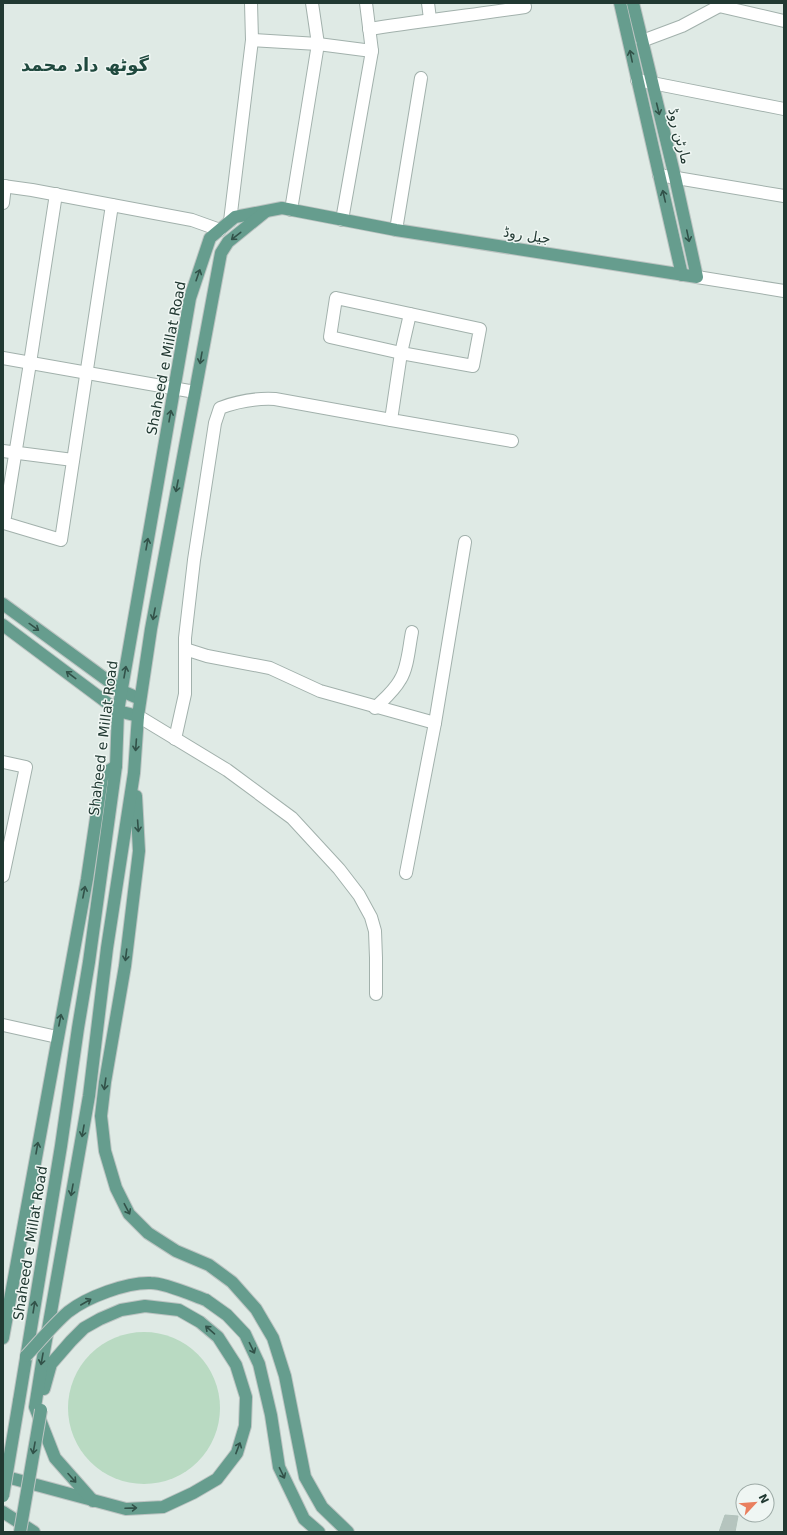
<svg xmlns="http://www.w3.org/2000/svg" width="787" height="1535" viewBox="0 0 787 1535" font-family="'DejaVu Sans',Cairo,sans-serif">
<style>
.green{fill:#b9dac2}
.building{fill:#b5c4be;stroke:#b2c3bc}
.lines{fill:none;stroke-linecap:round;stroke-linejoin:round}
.minor-casing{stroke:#a2b1ac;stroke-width:14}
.major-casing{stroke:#bcc4c2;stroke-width:14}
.minor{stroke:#fff;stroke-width:12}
.major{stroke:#669d8e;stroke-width:12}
.major-bridge-casing{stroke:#bcc4c2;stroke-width:14;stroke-linecap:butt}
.major-bridge{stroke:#669d8e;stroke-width:12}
.oneway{stroke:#325249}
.labels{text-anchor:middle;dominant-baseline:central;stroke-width:3;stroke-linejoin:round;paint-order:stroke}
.street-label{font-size:14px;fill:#213932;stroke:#eff6f3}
.district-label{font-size:18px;font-weight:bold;fill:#1f493e;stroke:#eff6f3}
</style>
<rect width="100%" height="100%" fill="#dfeae5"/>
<circle class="green" cx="144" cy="1408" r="76"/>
<polygon class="building" points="725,1515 738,1516 735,1532 719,1532"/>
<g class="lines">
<defs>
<g id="minor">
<polyline points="428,3 430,19"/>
<polyline points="719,6 784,21"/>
<path d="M369,29C421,21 473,15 525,7L524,3"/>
<polyline points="252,40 318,44 372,51"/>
<polyline points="642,41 682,26 725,3"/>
<polyline points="637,80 784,109"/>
<polyline points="659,175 784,196"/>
<polyline points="3,186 32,190 192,220 220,230"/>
<polyline points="56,194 30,363 4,523 61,540 112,205"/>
<polyline points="3,203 5,186"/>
<polyline points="291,210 318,44 312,3"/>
<polyline points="342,220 372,51 366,3"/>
<polyline points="230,221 252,40 251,3"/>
<polyline points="396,230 421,78"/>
<polyline points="697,277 784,291"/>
<polygon points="336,298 480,329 473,366 401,353 330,337"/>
<polyline points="410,314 401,353 391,420 512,441"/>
<polyline points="3,358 195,392"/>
<polyline points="3,451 73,460"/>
<polyline points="185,649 207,656 270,668 320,691 435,723"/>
<path d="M375,708C384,699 394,691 400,680C408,668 409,646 412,632"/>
<polyline points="138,716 227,770 292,818 339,869 359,895 371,917 375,931 376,958 376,994"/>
<path d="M175,739L185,694V638L194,560L215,423L220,408C238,401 255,398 275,399L391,420"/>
<polyline points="3,762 26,767 3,876"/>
<polyline points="406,873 435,723 465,542"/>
<polyline points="3,1025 57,1037"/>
</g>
<g id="major">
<polyline points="620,3 682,275"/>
<polyline points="3,604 122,691 140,699"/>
<polyline points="3,625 118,711 138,716"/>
<polyline points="136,796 139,851 125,966 105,1082 101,1116 105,1151 116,1188 129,1214 148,1233 176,1251 209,1265 232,1282 256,1309 273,1338 285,1376 305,1477 322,1507 348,1532"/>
<polyline points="206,1300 227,1315 245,1334 259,1364 271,1415 279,1467 304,1519 319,1532"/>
<polyline points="3,1338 87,879 102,778 105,773 116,766"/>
<polyline points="19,1401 61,1146 78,1028 89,962 116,766 118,711 190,298 210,238 235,217 282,208 396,230 697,277 675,177 633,3"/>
<polyline points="3,1476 126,1509 163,1507 193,1493 217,1479 237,1453 245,1426 246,1397 236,1365 218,1337 200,1322 179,1310 145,1306 121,1310 100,1319 84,1328 71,1341 51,1364 44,1389"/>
<polyline points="93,1501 55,1458 35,1407 42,1363 89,1096 107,948 134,773 138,716 151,629 221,253 228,242 265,212"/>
<polyline points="3,1512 34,1532"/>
</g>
</defs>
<use href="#minor" class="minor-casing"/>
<use href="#major" class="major-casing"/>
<use href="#minor" class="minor"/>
<use href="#major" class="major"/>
<defs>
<g id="major-bridge">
<path d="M26,1356C39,1342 54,1324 68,1312C87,1297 127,1282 151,1283C165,1283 192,1295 206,1300"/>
<polyline points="3,1496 19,1401"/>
<polyline points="20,1532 41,1410"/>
</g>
</defs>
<use href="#major-bridge" class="major-bridge-casing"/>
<use href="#major-bridge" class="major-bridge"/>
</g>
<defs><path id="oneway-shaft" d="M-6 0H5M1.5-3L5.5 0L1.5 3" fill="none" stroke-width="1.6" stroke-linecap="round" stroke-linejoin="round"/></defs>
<g class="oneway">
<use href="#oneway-shaft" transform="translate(631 56) rotate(-102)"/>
<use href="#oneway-shaft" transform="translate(658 109) rotate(76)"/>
<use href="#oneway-shaft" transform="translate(664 196) rotate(-103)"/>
<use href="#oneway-shaft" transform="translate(236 236) rotate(142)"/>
<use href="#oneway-shaft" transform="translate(688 236) rotate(78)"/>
<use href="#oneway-shaft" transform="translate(198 275) rotate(-71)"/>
<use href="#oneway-shaft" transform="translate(201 358) rotate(100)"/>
<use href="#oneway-shaft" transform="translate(170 416) rotate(-80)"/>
<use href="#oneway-shaft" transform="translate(177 486) rotate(101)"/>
<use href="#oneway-shaft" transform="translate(147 544) rotate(-80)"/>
<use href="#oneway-shaft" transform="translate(154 614) rotate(101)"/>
<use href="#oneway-shaft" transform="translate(34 627) rotate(36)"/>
<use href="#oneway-shaft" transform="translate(125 672) rotate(-80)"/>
<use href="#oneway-shaft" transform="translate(71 675) rotate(-143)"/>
<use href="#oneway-shaft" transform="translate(136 745) rotate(94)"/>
<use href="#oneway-shaft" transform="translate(138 826) rotate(86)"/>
<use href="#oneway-shaft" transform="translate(84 892) rotate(-79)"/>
<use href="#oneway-shaft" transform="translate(126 955) rotate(97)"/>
<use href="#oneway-shaft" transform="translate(60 1020) rotate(-79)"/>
<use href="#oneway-shaft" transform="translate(105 1084) rotate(98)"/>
<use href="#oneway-shaft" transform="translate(83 1131) rotate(100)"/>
<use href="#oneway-shaft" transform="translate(37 1148) rotate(-80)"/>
<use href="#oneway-shaft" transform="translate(72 1190) rotate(100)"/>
<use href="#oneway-shaft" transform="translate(127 1209) rotate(62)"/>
<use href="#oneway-shaft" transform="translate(86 1302) rotate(-30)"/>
<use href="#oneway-shaft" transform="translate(34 1307) rotate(-81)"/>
<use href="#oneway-shaft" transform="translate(210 1330) rotate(-139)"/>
<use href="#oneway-shaft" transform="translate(252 1348) rotate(64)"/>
<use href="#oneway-shaft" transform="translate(42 1359) rotate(100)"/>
<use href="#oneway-shaft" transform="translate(34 1448) rotate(100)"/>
<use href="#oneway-shaft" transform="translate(238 1448) rotate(-69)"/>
<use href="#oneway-shaft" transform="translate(282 1473) rotate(64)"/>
<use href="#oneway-shaft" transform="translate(72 1478) rotate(48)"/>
<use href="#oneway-shaft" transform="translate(131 1508) rotate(-2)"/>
</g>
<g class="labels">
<g class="street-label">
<text transform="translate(680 136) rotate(76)">مارٹن روڈ</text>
<text transform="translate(527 235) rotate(9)">جیل روڈ</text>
<text transform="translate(166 358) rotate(-79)">Shaheed e Millat Road</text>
<text transform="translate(103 738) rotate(-83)">Shaheed e Millat Road</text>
<text transform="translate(30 1243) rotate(-81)">Shaheed e Millat Road</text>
</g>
<g class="district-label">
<text x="85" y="64">گوٹھ داد محمد</text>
</g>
</g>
<rect width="787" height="1535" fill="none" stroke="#213932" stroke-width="8"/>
<g transform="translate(755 1503) rotate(64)"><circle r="19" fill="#eff6f3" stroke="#9daaa6"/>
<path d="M0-3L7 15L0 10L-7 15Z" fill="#e97f5e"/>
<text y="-6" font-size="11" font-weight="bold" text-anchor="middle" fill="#213932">N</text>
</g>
</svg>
